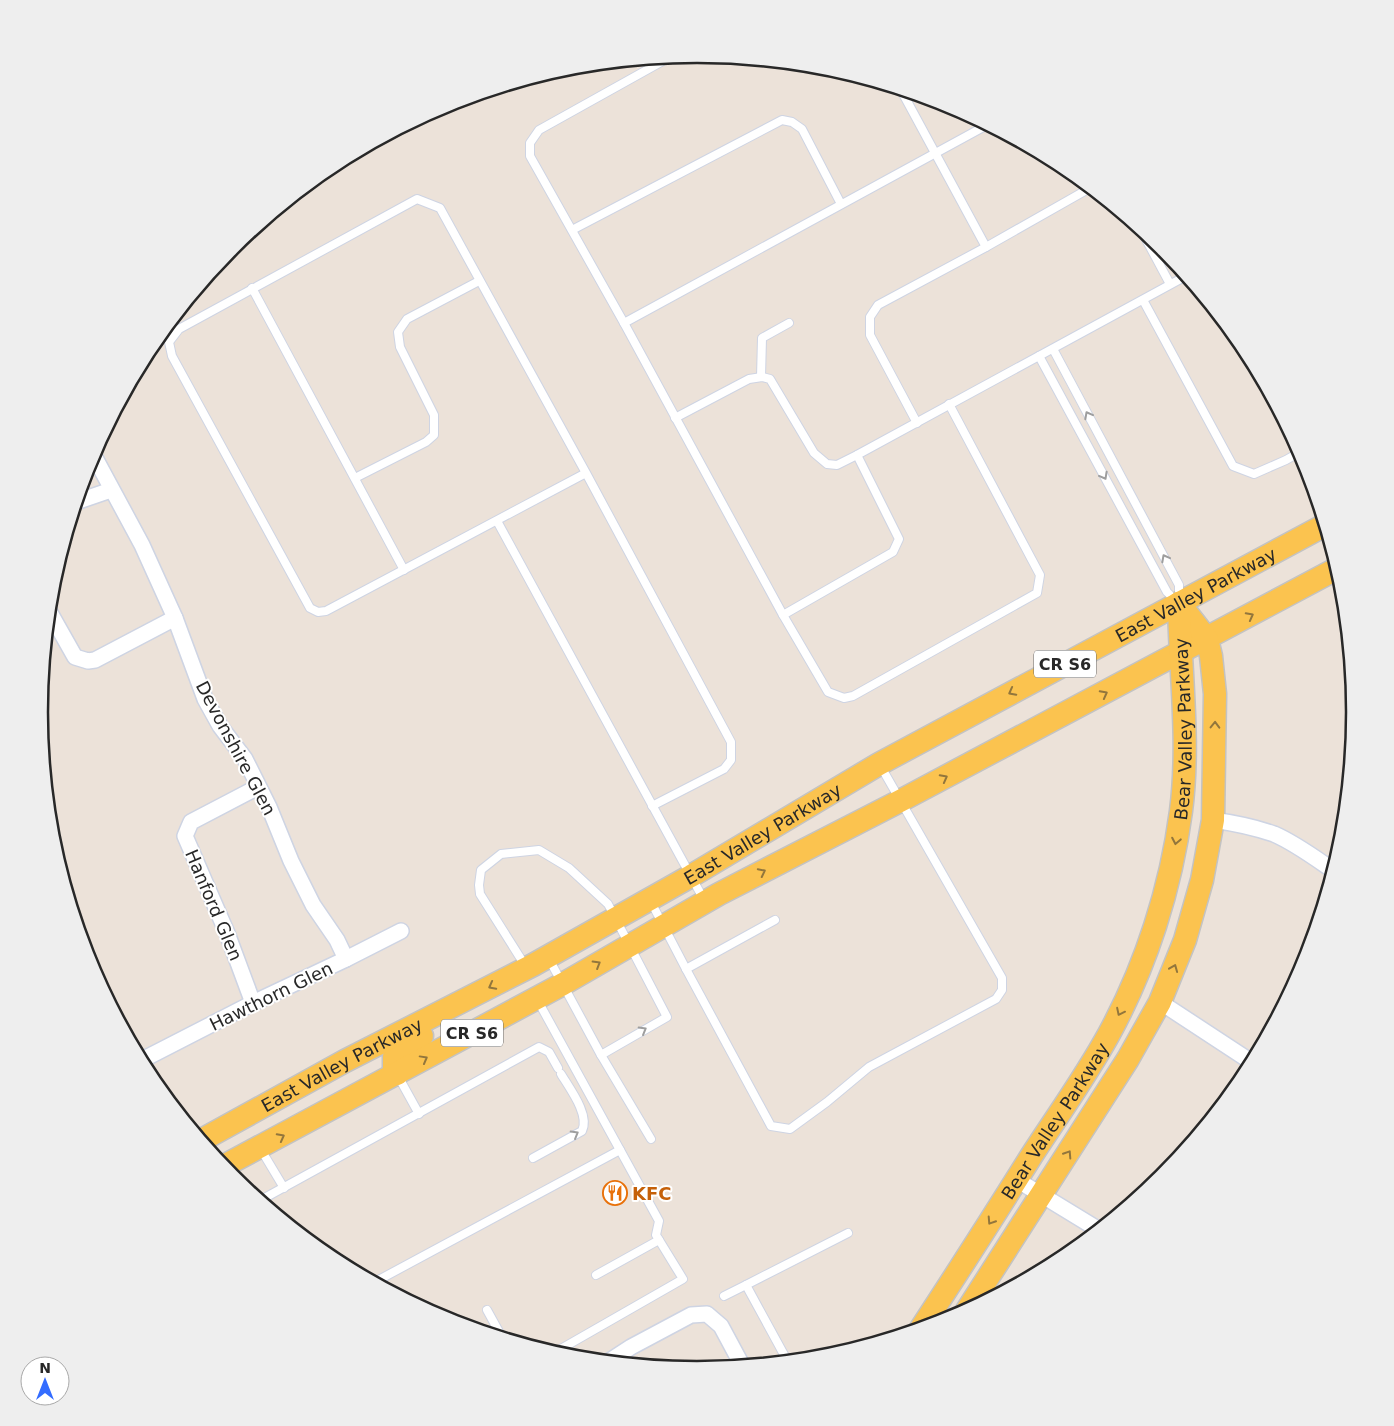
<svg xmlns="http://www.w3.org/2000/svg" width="1394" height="1426" viewBox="0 0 1394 1426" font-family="'DejaVu Sans',sans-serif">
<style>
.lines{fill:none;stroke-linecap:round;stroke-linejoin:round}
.lane-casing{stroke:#ced4e3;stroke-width:10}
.street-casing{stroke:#ced4e3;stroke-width:18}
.primary-casing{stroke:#c3c3c3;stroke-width:25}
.lane{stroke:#fff;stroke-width:8}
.street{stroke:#fff;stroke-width:15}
.primary{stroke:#fbc34f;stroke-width:22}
.oneway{stroke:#9e9e9e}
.oneway2{stroke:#92763c}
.labels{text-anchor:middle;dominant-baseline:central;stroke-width:4;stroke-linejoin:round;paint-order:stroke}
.shield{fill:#fff;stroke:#686868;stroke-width:1}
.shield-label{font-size:16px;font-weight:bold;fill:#282828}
.street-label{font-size:18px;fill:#282828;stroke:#fff}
.food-label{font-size:18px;font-weight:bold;fill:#c56008;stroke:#fff;text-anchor:start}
.rim{fill:none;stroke:#282828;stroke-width:2.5}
</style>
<rect width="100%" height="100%" fill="#ece2d9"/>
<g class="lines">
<defs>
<g id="lane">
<polyline points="670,57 539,130 530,143 530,156 624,323 783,615 828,692 844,698 853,696 1037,593 1040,575 949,404"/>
<polyline points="901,90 986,247"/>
<polyline points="572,230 782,120 792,122 802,129 841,204"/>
<polyline points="1141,230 1170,284"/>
<polyline points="252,288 404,570"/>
<polyline points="1143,300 1233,466 1254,474 1286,460 1300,452"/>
<polyline points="624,323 987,125"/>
<polyline points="1053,349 1179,585 1179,599"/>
<polyline points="1039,356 1167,592 1177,602"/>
<polyline points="761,377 762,338 789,323"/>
<polyline points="675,418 749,379 762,377 770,379 814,453 827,464 837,465 857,455 1186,276"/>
<polyline points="917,423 870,335 870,317 878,305 986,247 1090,188"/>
<polyline points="586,473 326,611 318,612 310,608 172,356 169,342 179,329 417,199 440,208 586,473 731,742 731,760 724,769 652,806"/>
<polyline points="355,478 426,442 434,435 434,415 400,347 398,332 407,319 479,281"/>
<polyline points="497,521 704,900"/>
<polyline points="783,615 893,552 899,539 857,455"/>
<polyline points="650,900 686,969 771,1126 790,1129 827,1102 869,1067 996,999 1002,990 1002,978 880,765"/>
<polyline points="549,959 601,1055 651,1139"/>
<polyline points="526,967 480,894 479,885 481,870 501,854 539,850 569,868 608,904 667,1017 601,1055"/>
<polyline points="686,969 775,920"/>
<polyline points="398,1076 419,1114"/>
<polyline points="260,1148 284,1188"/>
<path d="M533,1158L582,1131C590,1115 570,1089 561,1074"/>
<polyline points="259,1201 539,1047 549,1052 558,1068"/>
<polyline points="596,1275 659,1240"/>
<polyline points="373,1283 620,1150 538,1001"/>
<polyline points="724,1296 746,1285"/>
<polyline points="487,1310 503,1339"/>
<polyline points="552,1354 683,1279 656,1235 659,1221 620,1150"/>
<polyline points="788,1362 746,1285 848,1233"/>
</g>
<g id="street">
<polyline points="93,454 142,545 175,618 205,699 220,726 245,759 269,807 291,861 313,905 337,940 346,959"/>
<polyline points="76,502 111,490"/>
<polyline points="49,611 75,657 88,661 95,660 175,618"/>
<path d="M1213,820C1234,823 1254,827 1274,834C1295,843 1315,858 1334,871"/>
<polyline points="1160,1002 1253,1063"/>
<polyline points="253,1003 227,933 185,836 191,822 258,787"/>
<polyline points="140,1061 253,1003 346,959 401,931"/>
<polyline points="1017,1180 1099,1230"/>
<polyline points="608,1362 631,1347 691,1315 707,1314 721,1326 743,1367"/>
</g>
<g id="primary">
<polyline points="397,1074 394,1068 394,1056 399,1050 422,1036"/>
<path id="s1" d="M200,1141L345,1061L533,965L691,876L879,764L1325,525"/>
<polyline points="222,1167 563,984 719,894 900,801 1338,568"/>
<polyline points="966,1312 1128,1059 1160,1002 1185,940 1202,880 1213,820 1215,694 1211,656 1207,639 1179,603"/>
<path id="s2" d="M920,1330C958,1272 995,1214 1032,1155C1058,1115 1086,1076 1109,1034C1146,966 1171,888 1181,811C1190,742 1180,672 1179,603"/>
</g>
</defs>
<use href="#lane" class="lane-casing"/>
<use href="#street" class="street-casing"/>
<use href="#primary" class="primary-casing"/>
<use href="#lane" class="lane"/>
<use href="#street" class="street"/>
<use href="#primary" class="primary"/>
</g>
<defs><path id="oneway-chevron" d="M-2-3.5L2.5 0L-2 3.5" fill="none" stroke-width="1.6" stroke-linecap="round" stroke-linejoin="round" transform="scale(1.25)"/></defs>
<g class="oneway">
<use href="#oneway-chevron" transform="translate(1088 415) rotate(-118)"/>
<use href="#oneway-chevron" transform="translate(1104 476) rotate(61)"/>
<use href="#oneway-chevron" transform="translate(1165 558) rotate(-118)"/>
<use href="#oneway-chevron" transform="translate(643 1030) rotate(-30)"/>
<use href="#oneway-chevron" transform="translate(575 1134) rotate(-30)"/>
</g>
<g class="oneway2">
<use href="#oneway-chevron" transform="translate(1250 616) rotate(-28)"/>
<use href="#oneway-chevron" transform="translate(1012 692) rotate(152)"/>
<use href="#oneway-chevron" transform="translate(1104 694) rotate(-28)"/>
<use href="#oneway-chevron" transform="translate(1215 725) rotate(-89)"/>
<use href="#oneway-chevron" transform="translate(944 778) rotate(-28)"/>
<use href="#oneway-chevron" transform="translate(1176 841) rotate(101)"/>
<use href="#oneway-chevron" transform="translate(762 872) rotate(-27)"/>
<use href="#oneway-chevron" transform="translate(597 964) rotate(-31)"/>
<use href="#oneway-chevron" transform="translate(1174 968) rotate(-68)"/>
<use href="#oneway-chevron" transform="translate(492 986) rotate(152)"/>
<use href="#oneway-chevron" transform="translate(1120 1012) rotate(116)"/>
<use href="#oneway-chevron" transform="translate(424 1059) rotate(-29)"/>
<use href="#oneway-chevron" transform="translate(281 1137) rotate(-28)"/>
<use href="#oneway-chevron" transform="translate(1068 1154) rotate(-57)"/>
<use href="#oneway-chevron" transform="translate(991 1221) rotate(123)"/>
</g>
<defs>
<symbol id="restaurant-ring" viewBox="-11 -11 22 22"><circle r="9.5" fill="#fff" stroke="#e8710a" stroke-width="1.5"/><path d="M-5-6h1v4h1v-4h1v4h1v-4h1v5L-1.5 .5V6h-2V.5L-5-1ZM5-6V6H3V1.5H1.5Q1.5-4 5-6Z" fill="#e8710a"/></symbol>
</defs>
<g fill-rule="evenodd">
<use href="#restaurant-ring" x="601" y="1179" width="28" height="28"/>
</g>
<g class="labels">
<g class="shield">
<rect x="1034" y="650.5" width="62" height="27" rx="4"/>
<rect x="441" y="1019.5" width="62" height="27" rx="4"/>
</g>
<g class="shield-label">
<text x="1065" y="664">CR S6</text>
<text x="472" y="1033">CR S6</text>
</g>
<g class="street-label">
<text stroke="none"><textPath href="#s1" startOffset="1136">East Valley Parkway</textPath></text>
<text stroke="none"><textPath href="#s2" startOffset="669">Bear Valley Parkway</textPath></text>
<text transform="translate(236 748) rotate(62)">Devonshire Glen</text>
<text stroke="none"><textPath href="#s1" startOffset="641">East Valley Parkway</textPath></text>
<text transform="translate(214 905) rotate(67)">Hanford Glen</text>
<text transform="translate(271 996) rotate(-26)">Hawthorn Glen</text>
<text stroke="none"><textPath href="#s1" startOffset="161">East Valley Parkway</textPath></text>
<text stroke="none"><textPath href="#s2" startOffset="249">Bear Valley Parkway</textPath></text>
</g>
<g class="food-label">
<text x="632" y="1193">KFC</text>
</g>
</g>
<path d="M0 0H1394V1426H0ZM48 712a649 649 0 1 1 1298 0a649 649 0 1 1-1298 0Z" fill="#eee" fill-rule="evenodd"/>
<path class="rim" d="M48 712a649 649 0 1 1 1298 0a649 649 0 1 1-1298 0Z"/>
<g transform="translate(45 1381)"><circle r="24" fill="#ffffff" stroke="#a9a9a9"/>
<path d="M0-4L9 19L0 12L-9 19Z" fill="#336cff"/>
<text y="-8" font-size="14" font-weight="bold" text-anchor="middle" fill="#282828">N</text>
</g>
</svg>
